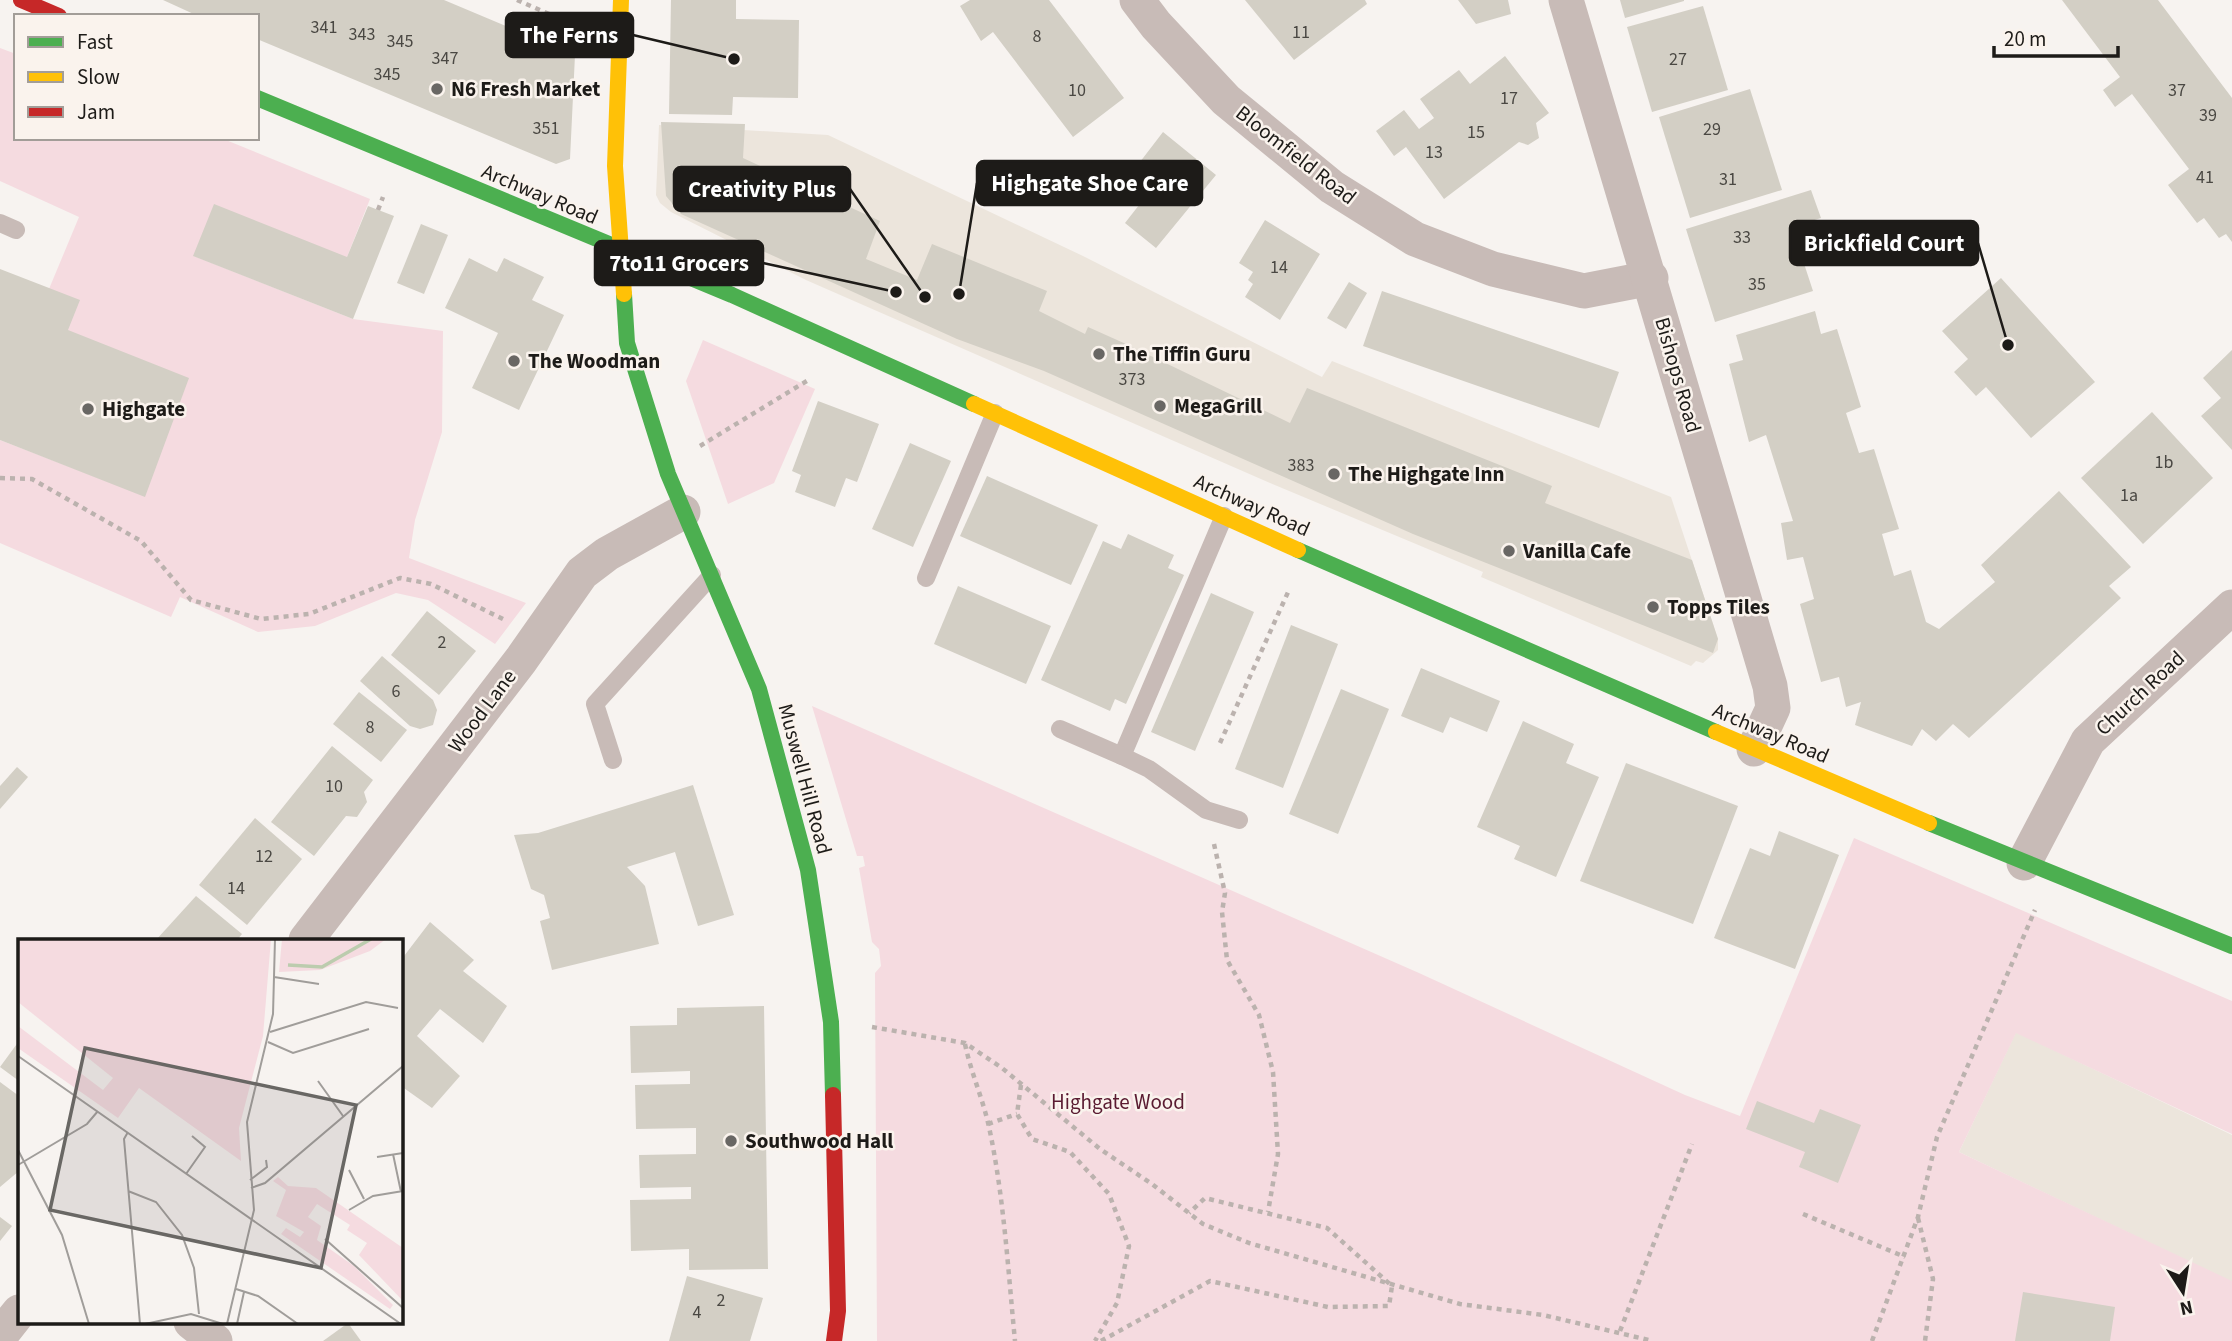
<svg xmlns="http://www.w3.org/2000/svg" width="2232" height="1341" viewBox="0 0 2232 1341" font-family="'Source Sans 3',sans-serif">
<style>
.built{fill:#ece5dc}
.green{fill:#f5dbe0}
.building{fill:#d3cfc5}
.lines{fill:none;stroke-linecap:round;stroke-linejoin:round}
.path{stroke:#bbb2ae;stroke-width:4.5;stroke-dasharray:5 5;stroke-linecap:butt}
.lane{stroke:#c8bbb7;stroke-width:18}
.street{stroke:#c8bbb7;stroke-width:35}
.fast{stroke:#4caf50;stroke-width:16}
.slow{stroke:#ffc107;stroke-width:16}
.jam{stroke:#c62828;stroke-width:16}
.poi-dot{fill:#696764;stroke:#faf3ed;stroke-width:2.5}
.labels{text-anchor:middle;dominant-baseline:central;stroke-width:5;stroke-linejoin:round;paint-order:stroke}
.number-label{font-size:18px;fill:#4a4843}
.poi-label{font-size:21px;font-weight:bold;fill:#1d1b18;stroke:#faf3ed;text-anchor:start}
.street-label{font-size:21px;fill:#1d1b18;stroke:#faf3ed}
.park-label{font-size:21px;fill:#5a1b31;stroke:#faf3ed}
.inset-river{fill:none;stroke:#bcccae;stroke-width:3.5}
.inset-road{fill:none;stroke:#a09d9a;stroke-width:2}
.view{fill:#696764;fill-opacity:0.15;stroke:#696764;stroke-width:3.5}
.inset-edge{fill:none;stroke:#1d1b18;stroke-width:3.5}
.leader{fill:none;stroke:#1d1b18;stroke-width:2.5}
.callout-dot{fill:#1d1b18;stroke:#faf3ed;stroke-width:2.5}
.callout{fill:#1d1b18;stroke:#1d1b18;stroke-width:2.5}
.callout-label{font-size:23px;text-anchor:middle;font-weight:bold;fill:#fff}
</style>
<rect width="100%" height="100%" fill="#f7f3f0"/>
<g class="built">
<polygon points="659,125 828,135 1083,256 1322,377 1332,361 1671,497 1718,639 1718,650 1703,663 1696,661 1691,666 1481,577 1483,572 1270,483 806,280 671,212 660,203 656,195"/>
<polygon points="2016,1032 2232,1135 2232,1282 1959,1152"/>
</g>
<g class="green">
<polygon points="0,48 16,54 16,138 221,138 370,199 347,257 194,256 353,319 443,331 442,432 415,520 409,558 526,603 495,644 428,600 396,593 315,626 258,632 180,597 171,617 0,543 0,440 145,496 49,289 79,217 0,181"/>
<polygon points="703,340 815,389 774,483 728,504 686,381"/>
<polygon points="812,706 1419,973 1685,1095 1740,1116 1854,838 2232,1001 2232,1134 2016,1033 1959,1152 2232,1281 2232,1341 877,1341 875,973 881,966 879,949 872,942 859,868 865,866 863,856 857,856"/>
</g>
<g class="building">
<polygon points="163,0 444,0 575,55 570,159 556,164 257,39 257,16 198,16"/>
<polygon points="671,0 736,0 736,19 799,20 798,98 733,97 732,115 669,114"/>
<polygon points="970,0 1049,0 1124,98 1073,137 993,32 981,41 960,6"/>
<polygon points="1245,0 1365,0 1367,4 1294,60"/>
<polygon points="1458,0 1508,0 1511,14 1476,24"/>
<polygon points="1620,0 1684,0 1684,1 1625,18"/>
<polygon points="2062,0 2158,0 2232,98 2232,242 2226,234 2219,238 2204,218 2197,223 2168,185 2189,169 2132,94 2115,107 2103,90 2120,77"/>
<polygon points="1703,6 1728,90 1652,112 1627,27"/>
<polygon points="1505,56 1549,113 1536,123 1539,138 1528,145 1519,142 1444,199 1406,147 1394,156 1376,131 1404,110 1419,129 1434,118 1420,99 1459,70 1470,84"/>
<polygon points="1750,89 1782,190 1690,218 1659,117"/>
<polygon points="661,122 745,124 743,158 880,221 866,259 917,280 932,244 1047,291 1039,311 1085,334 1088,327 1126,344 1290,423 1307,388 1552,486 1545,503 1692,560 1718,639 1713,653 1413,534 1044,371 957,339 681,214 666,196"/>
<polygon points="1163,132 1216,175 1156,248 1125,223 1150,191 1130,175"/>
<polygon points="1811,190 1821,218 1792,227 1813,291 1715,322 1686,229"/>
<polygon points="214,204 347,257 368,206 394,216 353,319 193,256"/>
<polygon points="1265,220 1320,254 1280,320 1245,297 1253,284 1248,280 1253,272 1239,263"/>
<polygon points="421,224 448,235 424,294 397,283"/>
<polygon points="469,258 497,272 504,258 544,277 532,300 564,315 519,410 472,388 498,333 445,308"/>
<polygon points="0,269 80,300 68,330 189,378 145,497 0,440"/>
<polygon points="2001,278 2095,382 2031,438 1986,387 1976,396 1954,372 1968,359 1942,331"/>
<polygon points="1349,282 1367,293 1346,329 1327,318"/>
<polygon points="1382,291 1619,372 1599,428 1363,346"/>
<polygon points="1815,311 1821,334 1837,329 1861,407 1846,413 1859,453 1874,449 1899,529 1882,534 1894,576 1911,570 1926,622 1939,629 1995,582 1981,565 2059,491 2131,567 2109,586 2121,598 1969,738 1953,724 1936,741 1922,729 1912,746 1855,725 1861,702 1846,707 1839,677 1821,682 1800,604 1814,599 1803,557 1787,560 1781,523 1793,521 1766,435 1749,442 1729,364 1743,360 1736,335"/>
<polygon points="2232,350 2232,450 2201,416 2221,398 2203,378"/>
<polygon points="818,401 879,424 857,482 846,478 835,507 795,492 801,475 792,471"/>
<polygon points="2152,412 2213,478 2143,544 2081,478"/>
<polygon points="910,443 951,461 913,547 872,529"/>
<polygon points="987,476 1098,525 1071,585 960,536"/>
<polygon points="1128,534 1174,555 1168,568 1184,575 1126,704 1115,699 1110,711 1041,680 1103,541 1121,549"/>
<polygon points="958,586 1051,626 1026,684 934,644"/>
<polygon points="1211,593 1254,612 1195,751 1151,732"/>
<polygon points="427,611 476,651 439,695 391,655"/>
<polygon points="1291,625 1338,644 1283,788 1235,769"/>
<polygon points="382,656 433,700 437,710 433,725 420,729 410,726 360,681"/>
<polygon points="1421,668 1500,701 1487,732 1450,717 1443,733 1401,716"/>
<polygon points="1341,689 1389,709 1338,834 1289,814"/>
<polygon points="359,692 407,730 381,762 333,724"/>
<polygon points="1523,721 1574,744 1566,763 1599,777 1556,877 1514,859 1520,846 1477,827"/>
<polygon points="332,746 373,780 364,792 367,802 357,817 346,816 314,856 271,822"/>
<polygon points="1626,763 1738,806 1693,924 1580,881"/>
<polygon points="17,767 28,777 0,809 0,786"/>
<polygon points="693,785 734,915 698,926 675,852 627,867 645,886 659,944 552,970 540,921 550,918 544,895 531,889 514,835 538,833"/>
<polygon points="255,818 302,859 247,925 199,885"/>
<polygon points="1779,831 1839,855 1795,969 1714,938 1750,848 1770,856"/>
<polygon points="196,896 242,934 237,940 156,940"/>
<polygon points="430,922 474,960 463,971 507,1006 483,1043 440,1009 417,1036 460,1076 432,1108 401,1086 401,960"/>
<polygon points="764,1006 768,1269 689,1270 689,1249 631,1251 630,1200 691,1199 691,1187 640,1188 639,1155 696,1154 696,1128 636,1129 635,1085 690,1084 690,1071 631,1073 630,1026 677,1025 677,1008"/>
<polygon points="19,1041 19,1081 0,1067"/>
<polygon points="0,1082 19,1096 19,1171 0,1187"/>
<polygon points="1757,1101 1814,1123 1820,1109 1861,1125 1838,1183 1799,1167 1805,1152 1746,1129"/>
<polygon points="0,1217 12,1226 0,1241"/>
<polygon points="687,1276 763,1298 750,1341 669,1341"/>
<polygon points="2023,1292 2115,1307 2110,1341 2015,1341"/>
<polygon points="348,1323 361,1341 323,1341"/>
</g>
<g class="lines">
<g class="path">
<polyline points="517,0 581,28"/>
<polyline points="378,210 383,197"/>
<polyline points="700,446 810,379"/>
<polyline points="0,478 32,479 141,541 191,600 261,619 309,614 400,578 431,584 503,619"/>
<polyline points="1220,743 1289,590"/>
<polyline points="1214,844 1225,893 1222,912 1227,960 1259,1015 1273,1072 1278,1154 1268,1212"/>
<polyline points="872,1027 965,1043 1002,1068 1100,1149 1152,1184 1203,1224 1249,1243 1460,1304 1543,1315 1653,1341"/>
<path d="M965,1044C971,1073 983,1099 989,1127C1004,1197 1008,1270 1015,1341"/>
<polyline points="1021,1085 1017,1114 1032,1139 1070,1152 1109,1194 1129,1246 1117,1303 1095,1341"/>
<polyline points="988,1124 1017,1114"/>
<polyline points="1803,1214 1905,1257"/>
<polyline points="1918,1218 1933,1279 1925,1341"/>
<polyline points="1620,1331 1692,1144"/>
<polyline points="1101,1341 1210,1281 1328,1307 1389,1306 1392,1286 1327,1228 1205,1198 1189,1213"/>
<polyline points="1872,1341 1918,1217 1937,1137 2035,910"/>
</g>
<g class="lane">
<polyline points="0,223 16,230"/>
<polyline points="1224,516 1122,756 1149,769 1206,810 1239,820"/>
<polyline points="926,578 995,413"/>
<polyline points="1060,729 1122,756"/>
<polyline points="613,760 595,704 712,575"/>
</g>
<g class="street">
<polyline points="1137,0 1156,25 1226,100 1332,187 1415,239 1493,269 1584,291 1651,278"/>
<polyline points="1566,0 1770,686 1773,708 1754,749"/>
<polyline points="2024,863 2088,741 2232,607"/>
<polyline points="306,940 521,660 582,573 607,554 683,512"/>
<polyline points="191,1322 215,1341"/>
<polyline points="0,1336 19,1312"/>
</g>
<g class="fast">
<polyline points="257,98 732,295 974,404"/>
<polyline points="624,294 627,343 668,474 759,689 808,870 831,1022 833,1095"/>
<polyline points="1298,550 1716,732"/>
<polyline points="1929,823 2232,946"/>
</g>
<g class="slow">
<polyline points="621,0 615,166 624,294"/>
<polyline points="974,404 1298,550"/>
<polyline points="1716,732 1929,823"/>
</g>
<g class="jam">
<polyline points="21,0 59,16"/>
<polyline points="833,1095 838,1311 834,1341"/>
</g>
</g>
<g class="poi-dot">
<circle cx="437" cy="89" r="7"/>
<circle cx="1099" cy="354" r="7"/>
<circle cx="514" cy="361" r="7"/>
<circle cx="1160" cy="406" r="7"/>
<circle cx="88" cy="409" r="7"/>
<circle cx="1334" cy="474" r="7"/>
<circle cx="1509" cy="551" r="7"/>
<circle cx="1653" cy="607" r="7"/>
<circle cx="731" cy="1141" r="7"/>
</g>
<g class="labels">
<g class="number-label">
<text x="324" y="27">341</text>
<text x="1301" y="32">11</text>
<text x="362" y="34">343</text>
<text x="1037" y="36">8</text>
<text x="400" y="41">345</text>
<text x="445" y="58">347</text>
<text x="1678" y="59">27</text>
<text x="387" y="74">345</text>
<text x="1077" y="90">10</text>
<text x="2177" y="90">37</text>
<text x="1509" y="98">17</text>
<text x="2208" y="115">39</text>
<text x="546" y="128">351</text>
<text x="1712" y="129">29</text>
<text x="1476" y="132">15</text>
<text x="1434" y="152">13</text>
<text x="2205" y="177">41</text>
<text x="1728" y="179">31</text>
<text x="1742" y="237">33</text>
<text x="1279" y="267">14</text>
<text x="1757" y="284">35</text>
<text x="1132" y="379">373</text>
<text x="2164" y="462">1b</text>
<text x="1301" y="465">383</text>
<text x="2129" y="495">1a</text>
<text x="442" y="642">2</text>
<text x="396" y="691">6</text>
<text x="370" y="727">8</text>
<text x="334" y="786">10</text>
<text x="264" y="856">12</text>
<text x="236" y="888">14</text>
<text x="721" y="1300">2</text>
<text x="697" y="1312">4</text>
</g>
<g class="poi-label">
<text x="451" y="89">N6 Fresh Market</text>
<text x="1113" y="354">The Tiffin Guru</text>
<text x="528" y="361">The Woodman</text>
<text x="1174" y="406">MegaGrill</text>
<text x="102" y="409">Highgate</text>
<text x="1348" y="474">The Highgate Inn</text>
<text x="1523" y="551">Vanilla Cafe</text>
<text x="1667" y="607">Topps Tiles</text>
<text x="745" y="1141">Southwood Hall</text>
</g>
<g class="street-label">
<text transform="translate(1296 155) rotate(38)">Bloomfield Road</text>
<text transform="translate(540 194) rotate(23)">Archway Road</text>
<text transform="translate(1678 375) rotate(74)">Bishops Road</text>
<text transform="translate(1252 505) rotate(24)">Archway Road</text>
<text transform="translate(2140 693) rotate(-43)">Church Road</text>
<text transform="translate(482 711) rotate(-53)">Wood Lane</text>
<text transform="translate(1771 733) rotate(23)">Archway Road</text>
<text transform="translate(805 779) rotate(75)">Muswell Hill Road</text>
</g>
<g class="park-label">
<text x="1118" y="1102">Highgate Wood</text>
</g>
</g>
<g transform="translate(18 939)">
<rect width="385" height="385" fill="#f7f3f0"/>
<path d="M0,0H253L245,97L221,189L223,222L121,149L100,179L0,109V87L85,151L95,139L0,63ZM264,0H368L352,12L302,31L261,33ZM260,238L270,247L298,249L385,309V362L341,316L349,304L329,291L332,286L299,265L290,278L303,287L299,301L336,327L375,366L372,370L263,295L268,289L282,298L286,293L258,277L268,251L255,242Z" fill="#f5dbe0"/>
<path class="inset-river" d="M270,26L304,28L353,0"/>
<path class="inset-road" d="M256,38L301,45M252,93L348,63L380,69M250,103L275,114L351,90M0,117L383,385M300,142L325,177M110,193L106,200L122,385M0,211L44,296L71,385M375,215L383,253M359,218L385,214M0,226L69,185L80,172M331,231L346,260M168,235L187,208L174,197M232,241L249,228L248,221M233,249L247,244L385,127M110,252L138,263L164,296L176,329L181,375M331,271L355,257L385,252M307,300L385,369M218,350L240,357L280,385M127,385L173,375L205,385M209,385L236,271L229,183L255,75L257,0M219,385L226,353"/>
<path class="view" d="M67,109L338,166L303,329L32,271Z"/>
<rect width="385" height="385" class="inset-edge"/>
</g>
<path class="leader" d="M734 59L633 35M959 294L977 183M925 297L850 189M2008 345L1978 243M896 292L763 263"/>
<g class="callout-dot">
<circle cx="734" cy="59" r="7"/>
<circle cx="959" cy="294" r="7"/>
<circle cx="925" cy="297" r="7"/>
<circle cx="2008" cy="345" r="7"/>
<circle cx="896" cy="292" r="7"/>
</g>
<g class="callout">
<rect x="506" y="13" width="127" height="44" rx="7"/>
<rect x="977" y="161" width="225" height="44" rx="7"/>
<rect x="674" y="167" width="176" height="44" rx="7"/>
<rect x="1790" y="221" width="188" height="44" rx="7"/>
<rect x="595" y="241" width="168" height="44" rx="7"/>
</g>
<g class="callout-label">
<text x="569" y="43">The Ferns</text>
<text x="1090" y="191">Highgate Shoe Care</text>
<text x="762" y="197">Creativity Plus</text>
<text x="1884" y="251">Brickfield Court</text>
<text x="679" y="271">7to11 Grocers</text>
</g>
<rect x="14" y="14" width="245" height="126" fill="#faf3ed" stroke="#a29d98" stroke-width="2"/>
<rect x="28" y="37" width="35" height="10" fill="#4caf50" stroke="#a29d98" stroke-width="2"/>
<text x="77" y="49" font-size="21" fill="#1d1b18">Fast</text>
<rect x="28" y="72" width="35" height="10" fill="#ffc107" stroke="#a29d98" stroke-width="2"/>
<text x="77" y="84" font-size="21" fill="#1d1b18">Slow</text>
<rect x="28" y="107" width="35" height="10" fill="#c62828" stroke="#a29d98" stroke-width="2"/>
<text x="77" y="119" font-size="21" fill="#1d1b18">Jam</text>
<g transform="translate(2183 1292) rotate(168)" stroke="#faf3ed" stroke-width="5" paint-order="stroke">
<path d="M0-5L12 26L0 18L-12 26Z" fill="#1d1b18"/>
<text y="-10" font-size="19" font-weight="bold" text-anchor="middle" fill="#1d1b18">N</text>
</g>
<path d="M1994 46v10h124v-10" fill="none" stroke="#1d1b18" stroke-width="3.5"/>
<text x="2004" y="46" font-size="21" fill="#1d1b18" stroke="#faf3ed" stroke-width="5" paint-order="stroke">20 m</text>
</svg>
